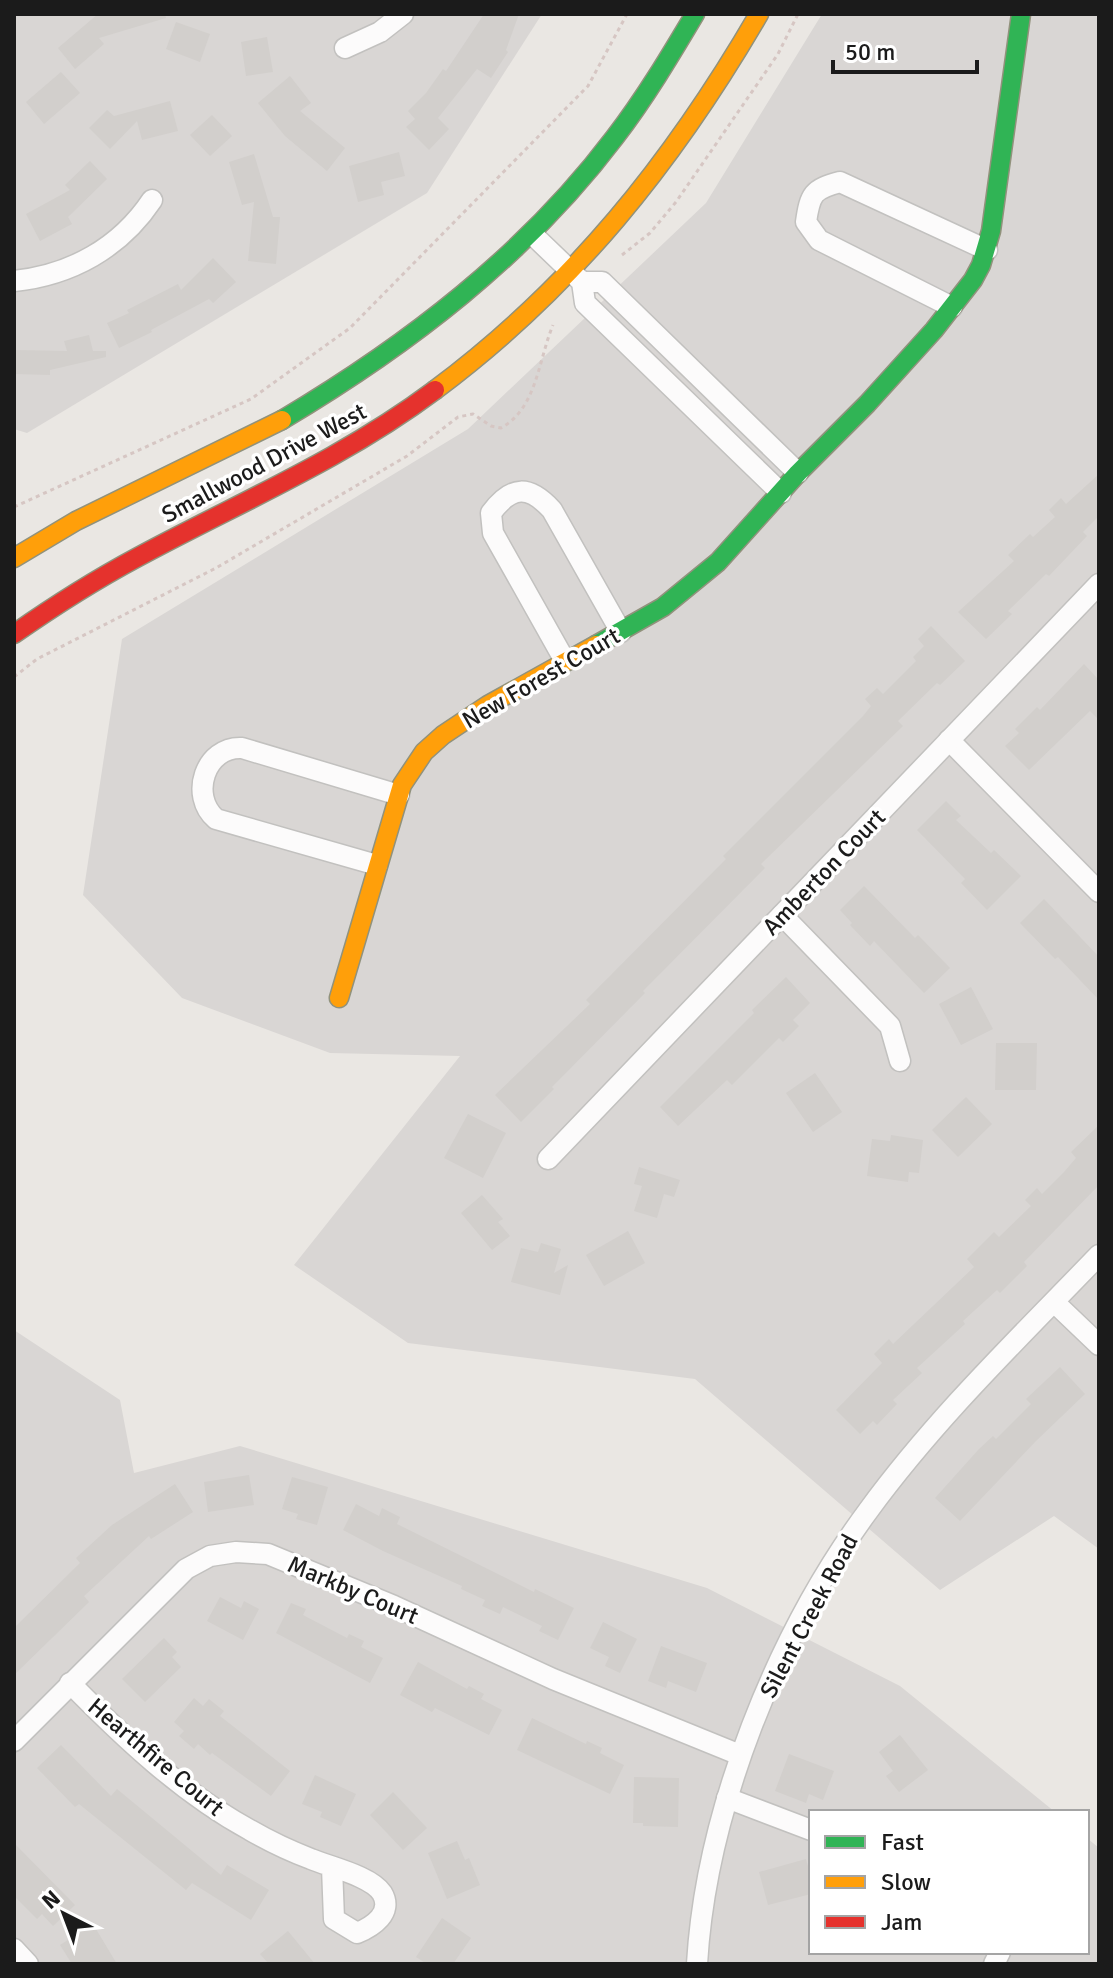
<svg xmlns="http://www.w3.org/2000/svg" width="1113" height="1978" viewBox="0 0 1113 1978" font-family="Signika,sans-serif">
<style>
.residential{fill:#d9d6d4}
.building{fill:#d2cfcc}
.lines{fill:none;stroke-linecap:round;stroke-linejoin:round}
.street-casing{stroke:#c2c1bf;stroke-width:23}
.fast-casing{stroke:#91927c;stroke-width:21}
.slow-casing{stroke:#91927c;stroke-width:21}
.jam-casing{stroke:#91927c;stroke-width:21}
.path{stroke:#d6c6c3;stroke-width:3;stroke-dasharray:4 4;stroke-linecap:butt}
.street{stroke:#fcfbfb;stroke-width:20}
.fast{stroke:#30b455;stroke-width:18}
.slow{stroke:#ff9f0a;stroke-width:18}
.jam{stroke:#e5322d;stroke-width:18}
.labels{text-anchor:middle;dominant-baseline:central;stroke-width:7;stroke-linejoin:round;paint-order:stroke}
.street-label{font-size:24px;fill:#1b1b1b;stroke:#fff}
</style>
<rect width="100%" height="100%" fill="#eae7e3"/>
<g class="residential">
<polygon points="14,14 542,14 427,193 27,433 14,429"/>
<polygon points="822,14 1099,14 1099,1549 1054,1516 940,1590 695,1379 408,1343 294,1265 460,1056 330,1053 182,998 83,895 122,639 468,429 706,203"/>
<polygon points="14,1330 120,1400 134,1473 240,1446 707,1588 900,1686 1055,1812 811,1812 811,1952 1087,1952 1087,1838 1099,1848 1099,1964 14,1964"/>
</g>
<g class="building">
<polygon points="98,14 165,14 166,18 99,38 104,44 75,69 58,48"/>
<polygon points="484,14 519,14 506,50 508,52 491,78 477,69 438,118 449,129 429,150 406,127 415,119 408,111 426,93 443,69 446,71"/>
<polygon points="176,22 210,34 200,62 166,49"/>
<polygon points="267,37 273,72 246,76 241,42"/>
<polygon points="61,72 80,93 44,124 26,102"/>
<polygon points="290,76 311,103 300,111 345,148 327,171 285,136 258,103"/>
<polygon points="170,101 178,131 142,140 137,121 110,149 89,128 107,110 114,116"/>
<polygon points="212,115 232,136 210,156 190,135"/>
<polygon points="399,152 405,176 381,182 384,195 358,202 349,166"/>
<polygon points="254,154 273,217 280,217 276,264 248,261 254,202 242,205 229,162"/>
<polygon points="90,161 107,179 68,217 72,224 40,241 26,214 70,190 65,185"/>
<polygon points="213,258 236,282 213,303 209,299 151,330 152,332 119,348 107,323 129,313 127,310 178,284 181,290"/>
<polygon points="89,335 93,351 106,351 106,357 50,370 50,375 14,374 14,350 67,351 64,341"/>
<polygon points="1099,474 1099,516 1083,532 1087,536 1049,576 1046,574 1008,611 1012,614 986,639 958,612 1014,561 1008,555 1030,534 1033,537 1055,517 1049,510 1061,498 1066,504"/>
<polygon points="931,626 965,661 940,685 937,683 898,721 903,726 761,864 765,868 643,991 645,993 552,1087 554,1089 521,1122 495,1095 590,1004 586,1000 726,859 723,856 863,716 871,706 865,699 877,688 883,694 916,661 913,657 924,646 918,639"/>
<polygon points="1084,664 1099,680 1099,720 1090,711 1029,770 1005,746 1019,733 1015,729 1037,707 1040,710"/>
<polygon points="946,801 961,816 956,820 991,853 994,850 1021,876 987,910 961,883 965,879 917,830"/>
<polygon points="864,886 915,938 918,935 950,968 924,993 874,941 870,946 850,925 852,923 840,910"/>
<polygon points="1044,899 1099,957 1099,1000 1058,957 1055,959 1020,923"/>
<polygon points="786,977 810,1003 793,1020 799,1026 783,1042 779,1038 732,1085 727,1080 678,1126 660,1107 754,1013 752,1010"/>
<polygon points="971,987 993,1029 961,1045 939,1004"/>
<polygon points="996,1043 1037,1043 1036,1090 995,1090"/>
<polygon points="815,1073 842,1112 813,1132 786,1093"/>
<polygon points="966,1097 992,1124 958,1157 932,1130"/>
<polygon points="468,1114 506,1133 483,1178 444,1158"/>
<polygon points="1099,1125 1099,1185 1024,1262 1027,1266 1000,1293 997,1290 963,1321 965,1324 917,1368 922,1373 893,1400 897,1404 877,1425 873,1421 860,1434 836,1410 882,1363 874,1354 889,1339 893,1344 974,1267 967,1259 994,1232 999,1237 1031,1206 1025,1200 1037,1188 1042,1194 1064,1172 1076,1158 1071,1152"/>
<polygon points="891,1135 923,1140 919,1173 909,1172 908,1182 867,1176 872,1139 890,1141"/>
<polygon points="639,1167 680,1180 674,1197 664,1194 657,1218 634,1211 642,1186 634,1184"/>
<polygon points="482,1195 503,1219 498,1222 510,1236 492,1250 461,1213"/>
<polygon points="628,1231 645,1263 604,1286 586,1255"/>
<polygon points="541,1243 561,1249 554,1273 568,1265 560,1295 511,1282 521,1248 538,1252"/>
<polygon points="1060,1367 1085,1394 1036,1441 960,1521 935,1498 979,1449 993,1436 996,1439 1031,1404 1026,1399"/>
<polygon points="249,1475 254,1505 208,1512 204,1482"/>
<polygon points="292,1477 328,1487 317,1525 296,1519 298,1514 282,1509"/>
<polygon points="175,1484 193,1512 151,1539 149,1536 84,1596 89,1602 14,1675 14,1628 80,1563 76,1558 112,1525"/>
<polygon points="356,1504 379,1516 382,1508 400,1517 397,1524 534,1592 535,1589 574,1608 558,1640 539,1631 542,1626 503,1607 500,1614 482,1606 485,1600 461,1589 462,1586 383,1551 343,1530"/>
<polygon points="220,1597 241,1608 244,1601 259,1609 243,1640 207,1621"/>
<polygon points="291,1603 306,1609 303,1615 347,1638 349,1634 364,1641 361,1647 383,1658 370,1683 276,1633"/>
<polygon points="603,1622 637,1639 620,1673 605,1666 609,1657 590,1648"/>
<polygon points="164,1638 177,1652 172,1657 181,1667 145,1702 122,1679"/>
<polygon points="661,1646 707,1663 696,1692 668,1681 666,1688 648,1681"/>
<polygon points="418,1662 467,1689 469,1686 484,1694 481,1699 502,1710 489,1735 435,1708 432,1712 400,1695"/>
<polygon points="194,1698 203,1706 209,1699 224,1711 220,1716 290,1771 271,1796 212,1753 210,1755 198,1744 194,1749 179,1736 184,1731 174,1722"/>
<polygon points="532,1718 586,1744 587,1741 602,1748 600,1753 624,1765 610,1794 517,1750"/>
<polygon points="900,1735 928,1770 899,1792 886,1776 893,1771 879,1752"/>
<polygon points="61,1745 111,1796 117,1789 221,1875 227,1865 269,1890 251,1920 192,1883 186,1890 79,1804 75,1807 37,1768"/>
<polygon points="789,1754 834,1771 823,1800 809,1794 806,1803 775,1791"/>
<polygon points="315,1775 356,1794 341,1826 320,1817 322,1812 302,1804"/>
<polygon points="634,1777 679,1778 678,1827 643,1826 643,1823 633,1823"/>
<polygon points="393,1792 427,1828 403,1850 370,1815"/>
<polygon points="457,1841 465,1860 469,1858 480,1885 447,1899 428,1853"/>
<polygon points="14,1843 75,1905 53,1926 42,1914 37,1919 14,1896"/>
<polygon points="806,1859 811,1877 811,1894 768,1905 759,1872"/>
<polygon points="442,1918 471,1938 453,1964 427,1964 416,1957"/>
<polygon points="93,1924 117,1964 72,1964 60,1945"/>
<polygon points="288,1931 315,1964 269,1964 260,1954"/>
</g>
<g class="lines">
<defs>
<g id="street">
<polyline points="345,48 380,32 403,14"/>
<polyline points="532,234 582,282 585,303 781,493"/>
<path d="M14,281C71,275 120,248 152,200"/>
<polyline points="582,282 602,282 798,473"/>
<path d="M952,307L819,240L806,222C810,194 813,189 840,182L987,250"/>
<path d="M565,661L493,533L491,513C512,485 529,485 552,510L621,632"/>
<polyline points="949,740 1099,892"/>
<path d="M377,865L216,819C189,796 205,746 242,748L399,795"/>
<polyline points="782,915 890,1026 900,1061"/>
<polyline points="548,1159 1099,584"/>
<polyline points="1054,1302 1099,1345"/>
<path d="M70,1683C123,1737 182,1793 250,1830C269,1841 290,1851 311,1859C330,1867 371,1876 382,1893C394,1913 372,1927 357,1933L334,1919L332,1867"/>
<polyline points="14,1741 186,1569 210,1556 236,1552 268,1554 394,1606 553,1679 740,1755"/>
<polyline points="727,1798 811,1830"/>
<polyline points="14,1949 28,1964"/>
<path d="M697,1964C706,1811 777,1634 868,1511C936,1418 1019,1338 1099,1255"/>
<polyline points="994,1964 1000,1952"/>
</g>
<g id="fast">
<path d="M282,420C408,345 526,255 615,137C645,98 670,56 695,14"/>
<polyline points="596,645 663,607 718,562 798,473 867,404 934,330 973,280 981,265 991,231 1021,14"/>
</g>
<g id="slow">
<path d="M435,390C573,287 673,162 759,14"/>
<polyline points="14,558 76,521 282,420"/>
<polyline points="339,998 402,785 424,752 443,735 488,705 596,645"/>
</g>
<path id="jam" d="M14,634C54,606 95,580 138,557C238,503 343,459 435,390"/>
</defs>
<use href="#street" class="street-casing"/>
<use href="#fast" class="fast-casing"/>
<use href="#slow" class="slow-casing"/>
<use href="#jam" class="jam-casing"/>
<g class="path">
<polyline points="622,255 650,233 676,202 778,54 798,14"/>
<polyline points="14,507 251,399 350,328 588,86 627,14"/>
<path d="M14,677L37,659L216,568L407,456L458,417L473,414L491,426L501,428C537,408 538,361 553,325"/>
<polyline points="14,1353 14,1356"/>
</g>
<use href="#street" class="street"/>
<use href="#fast" class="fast"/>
<use href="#slow" class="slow"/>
<use href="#jam" class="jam"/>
</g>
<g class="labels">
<g class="street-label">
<text transform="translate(264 463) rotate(-28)">Smallwood Drive West</text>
<text transform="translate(541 678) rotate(-30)">New Forest Court</text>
<text transform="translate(824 872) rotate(-46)">Amberton Court</text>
<text transform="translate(353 1590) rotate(23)">Markby Court</text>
<text transform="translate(809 1616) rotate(-62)">Silent Creek Road</text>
<text transform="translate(156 1757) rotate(40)">Hearthfire Court</text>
</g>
</g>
<rect width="1113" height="1978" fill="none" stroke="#1b1b1b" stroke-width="32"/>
<rect x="809" y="1810" width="280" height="144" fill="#ffffff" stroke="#a4a4a4" stroke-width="2"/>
<rect x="825" y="1836" width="40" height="12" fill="#30b455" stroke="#a4a4a4" stroke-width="2"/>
<text x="881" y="1850" font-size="24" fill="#1b1b1b">Fast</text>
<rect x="825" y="1876" width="40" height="12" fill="#ff9f0a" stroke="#a4a4a4" stroke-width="2"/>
<text x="881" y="1890" font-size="24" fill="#1b1b1b">Slow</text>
<rect x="825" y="1916" width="40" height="12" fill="#e5322d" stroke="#a4a4a4" stroke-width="2"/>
<text x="881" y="1930" font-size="24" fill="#1b1b1b">Jam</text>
<g transform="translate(64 1914) rotate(318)" stroke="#ffffff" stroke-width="6" paint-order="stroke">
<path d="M0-6L14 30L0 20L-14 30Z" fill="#1b1b1b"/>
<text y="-12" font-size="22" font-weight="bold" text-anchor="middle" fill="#1b1b1b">N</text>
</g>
<path d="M833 60v12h144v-12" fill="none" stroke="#1b1b1b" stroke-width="4"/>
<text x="845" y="60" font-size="24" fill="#1b1b1b" stroke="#ffffff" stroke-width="6" paint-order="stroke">50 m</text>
</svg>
